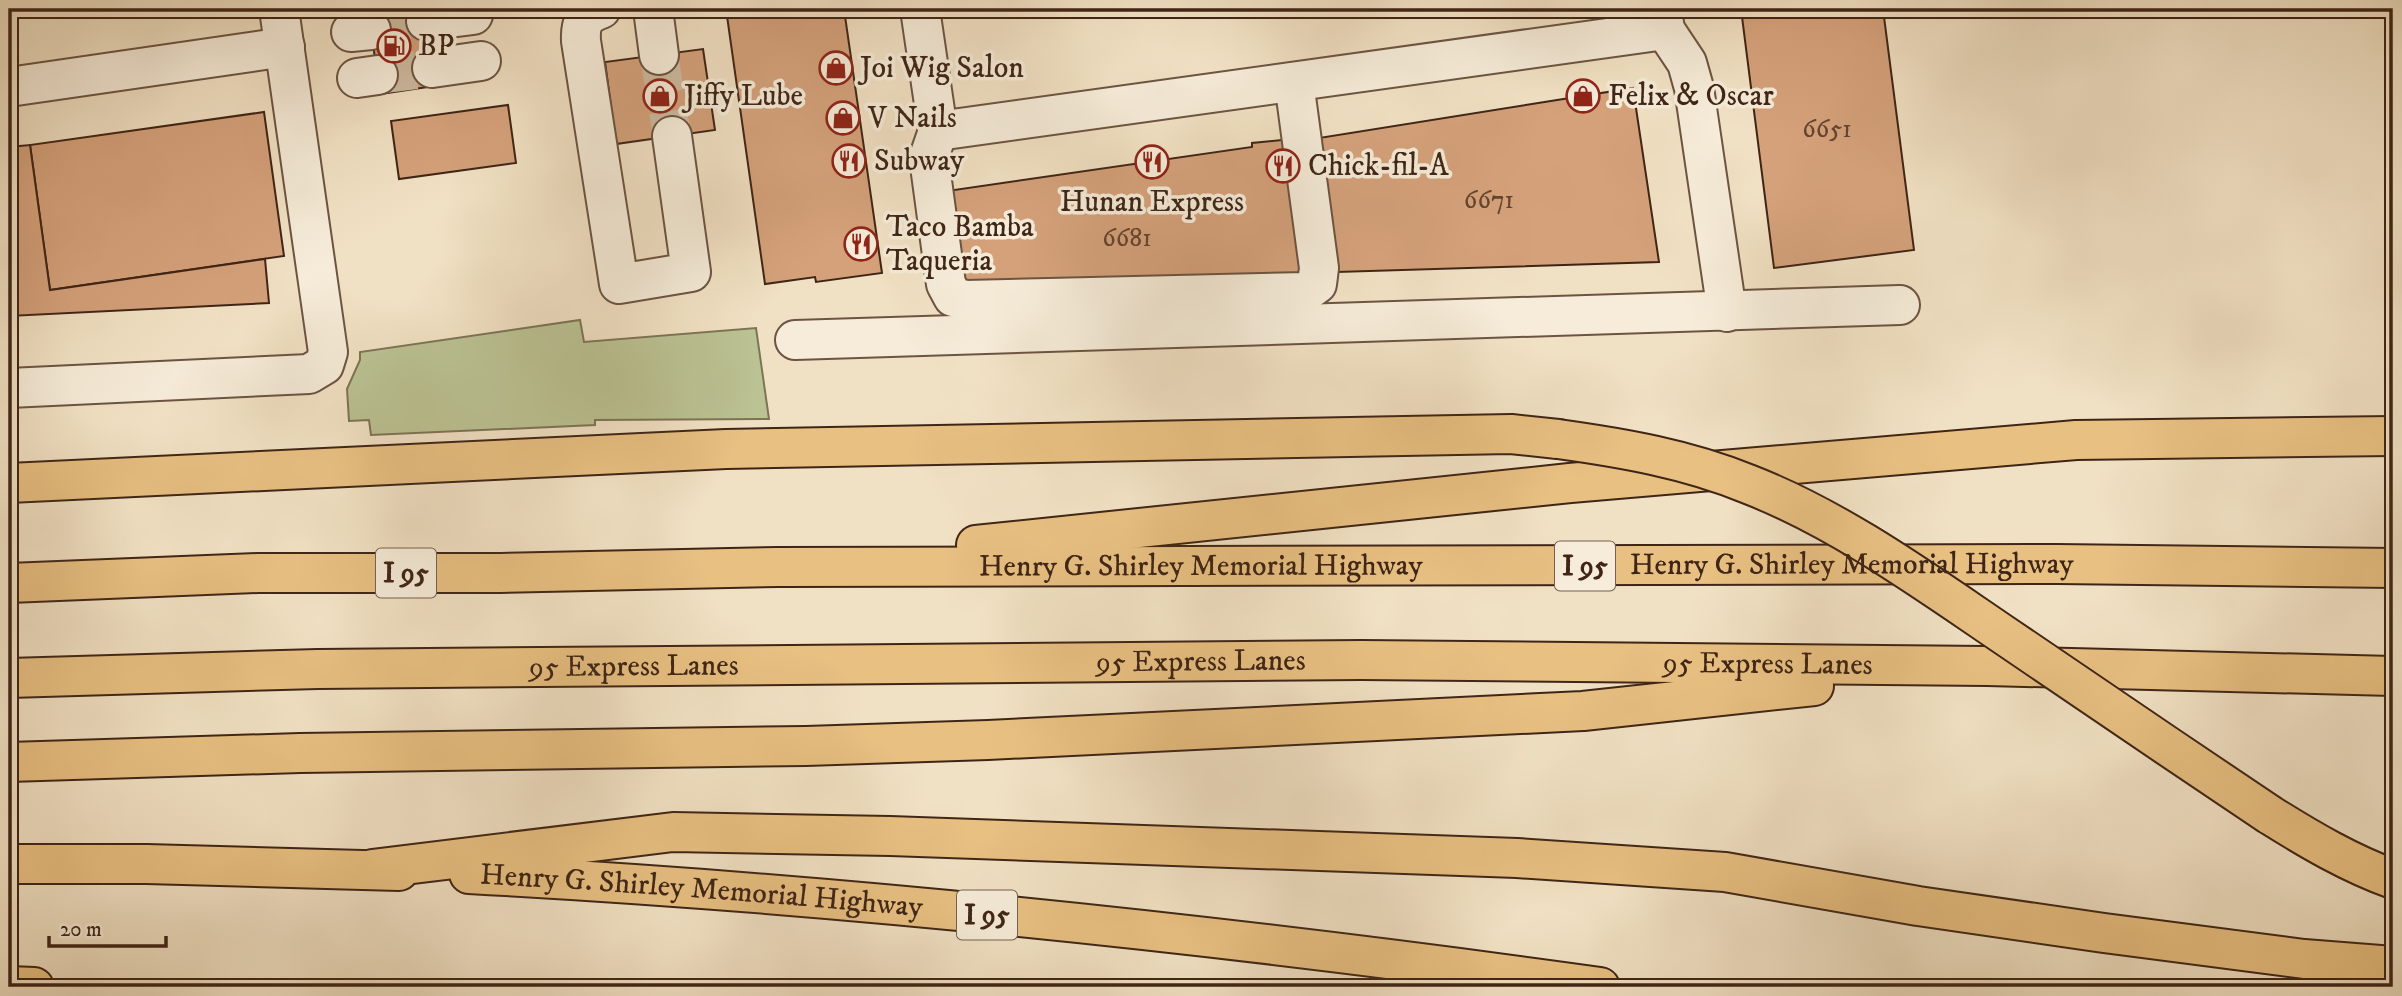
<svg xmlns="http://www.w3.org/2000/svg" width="2402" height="996" viewBox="0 0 2402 996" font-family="'IM FELL DW Pica',serif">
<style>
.green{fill:#bbc293;stroke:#7d7454;stroke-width:2}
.building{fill:#d4a17b;stroke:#3f2516;stroke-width:2}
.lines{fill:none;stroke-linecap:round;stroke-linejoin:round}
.minor-tunnel{stroke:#cdbba1;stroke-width:38;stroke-dasharray:38 19;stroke-linecap:butt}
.minor-casing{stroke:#6c5442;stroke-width:42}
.highway-casing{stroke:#3f2516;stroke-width:42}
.minor{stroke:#f6ecd9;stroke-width:38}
.highway{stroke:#e8c082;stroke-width:38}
.highway-bridge-casing{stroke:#3f2516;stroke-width:42;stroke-linecap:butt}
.highway-bridge{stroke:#e8c082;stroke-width:38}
.labels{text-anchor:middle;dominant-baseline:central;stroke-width:7;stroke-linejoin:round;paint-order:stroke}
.number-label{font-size:26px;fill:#64442f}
.shield{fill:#f6ecd9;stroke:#766150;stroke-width:2}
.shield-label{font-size:28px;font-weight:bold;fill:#3f2516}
.poi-label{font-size:30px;fill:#3f2516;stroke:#f6ecd9;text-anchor:start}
.street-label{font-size:30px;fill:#3f2516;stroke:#f6ecd9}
</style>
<rect width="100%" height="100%" fill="#f1e1c4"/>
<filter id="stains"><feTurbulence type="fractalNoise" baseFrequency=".00286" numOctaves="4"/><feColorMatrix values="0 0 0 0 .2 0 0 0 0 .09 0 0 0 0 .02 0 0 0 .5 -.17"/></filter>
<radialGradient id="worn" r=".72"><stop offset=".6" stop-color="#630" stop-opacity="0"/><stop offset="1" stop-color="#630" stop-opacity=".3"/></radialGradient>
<polygon class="green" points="580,320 584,342 756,328 769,419 595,420 595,425 371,435 369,420 349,421 347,389 360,360 360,352"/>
<g class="building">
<polygon points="368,9 424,9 435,86 380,94"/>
<polygon points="726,9 844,9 882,273 816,282 815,277 765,284"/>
<polygon points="1741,9 1883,9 1914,250 1774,268"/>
<polygon points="703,49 715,130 616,144 605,62"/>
<polygon points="1633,88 1659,262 1337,272 1319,138"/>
<polygon points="508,105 516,163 399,179 391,121"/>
<polygon points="264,112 284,256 50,290 30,145"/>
<polygon points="1291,139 1306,273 958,283 947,191 1252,147 1252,143"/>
<polygon points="30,145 50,290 265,259 269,303 9,316 9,147"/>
</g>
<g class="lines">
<g class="minor-tunnel">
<polyline points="371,30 426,21"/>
<polyline points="659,55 672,136"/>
<polyline points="378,75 432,68"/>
</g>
<defs>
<g id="minor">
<path d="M601,9C584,15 580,23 581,41L619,284L691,272L672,136"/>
<polyline points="653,9 659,55"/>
<polyline points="920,9 938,131 1665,30 1662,9"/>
<polyline points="426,21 473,15"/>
<polyline points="1665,30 1687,63 1694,88 1727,312"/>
<polyline points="351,32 371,30"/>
<polyline points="432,68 481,61"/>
<polyline points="357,78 378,75"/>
<polyline points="9,87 285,47"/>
<polyline points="938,131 930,154 930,166 946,284 953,297 966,300 1306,292 1317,284 1319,268 1294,82"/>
<polyline points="795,340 1900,305"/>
<polyline points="9,388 309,374 324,365 328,352 279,9"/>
</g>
<g id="highway">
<polyline points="9,483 726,449 1511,434 1558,439"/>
<polyline points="976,545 1570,483 2076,440 2393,436"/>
<path id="s1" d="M9,583L258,573H500L778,567L2057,564L2393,568"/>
<path id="s2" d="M9,678L318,669L1361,660L1987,666L2393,676"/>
<polyline points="9,762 300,753 806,746 988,740 1583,711 1814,686"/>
<path d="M2270,815C2310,840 2349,863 2393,879"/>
<polyline points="9,864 146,864 399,871"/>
<polyline points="372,869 673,832 890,836 1517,858 1725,872 1918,906 2104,933 2304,959 2393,966"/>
<path id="s3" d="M469,874C847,894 1225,935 1600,987"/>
<polyline points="9,986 34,987"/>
</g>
</defs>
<use href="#minor" class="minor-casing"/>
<use href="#highway" class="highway-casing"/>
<use href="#minor" class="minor"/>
<use href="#highway" class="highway"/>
<defs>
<path id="highway-bridge" d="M1558,439C1623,448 1687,459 1748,484C1836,518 1920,578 1998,631C2089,693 2179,754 2270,815"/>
</defs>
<use href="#highway-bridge" class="highway-bridge-casing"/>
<use href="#highway-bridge" class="highway-bridge"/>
</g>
<defs>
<symbol id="fuel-ring" viewBox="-11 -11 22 22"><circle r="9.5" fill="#f6ecd9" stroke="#8f2418" stroke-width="1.5"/><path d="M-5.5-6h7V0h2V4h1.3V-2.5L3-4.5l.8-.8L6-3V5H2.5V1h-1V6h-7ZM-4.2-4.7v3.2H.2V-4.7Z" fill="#8f2418"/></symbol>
<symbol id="shop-ring" viewBox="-11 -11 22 22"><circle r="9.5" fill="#f6ecd9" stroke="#8f2418" stroke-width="1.5"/><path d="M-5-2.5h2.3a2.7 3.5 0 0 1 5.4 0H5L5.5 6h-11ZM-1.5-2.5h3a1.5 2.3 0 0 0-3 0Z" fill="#8f2418"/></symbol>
<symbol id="restaurant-ring" viewBox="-11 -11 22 22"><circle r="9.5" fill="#f6ecd9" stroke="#8f2418" stroke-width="1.5"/><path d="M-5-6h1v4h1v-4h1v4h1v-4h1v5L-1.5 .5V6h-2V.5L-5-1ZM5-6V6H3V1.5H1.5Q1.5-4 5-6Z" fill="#8f2418"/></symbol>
</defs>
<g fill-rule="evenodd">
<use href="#fuel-ring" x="375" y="27" width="38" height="38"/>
<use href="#shop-ring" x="817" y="49" width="38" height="38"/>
<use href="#shop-ring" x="641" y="77" width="38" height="38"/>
<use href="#shop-ring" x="1564" y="77" width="38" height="38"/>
<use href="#shop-ring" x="824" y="99" width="38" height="38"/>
<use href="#restaurant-ring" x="830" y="142" width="38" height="38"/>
<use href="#restaurant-ring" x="1133" y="143" width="38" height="38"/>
<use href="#restaurant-ring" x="1264" y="147" width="38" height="38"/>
<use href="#restaurant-ring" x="842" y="225" width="38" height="38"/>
</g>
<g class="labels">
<g class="number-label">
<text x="1827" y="129">6651</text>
<text x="1489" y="200">6671</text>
<text x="1127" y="238">6681</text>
</g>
<g class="shield">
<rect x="1555" y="541.5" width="60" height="49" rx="5"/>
<rect x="376" y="548.5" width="60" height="49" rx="5"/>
<rect x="957" y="890.5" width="60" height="49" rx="5"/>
</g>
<g class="shield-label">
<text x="1585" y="566">I 95</text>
<text x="406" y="573">I 95</text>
<text x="987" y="915">I 95</text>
</g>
<g class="poi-label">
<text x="418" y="46">BP</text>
<text x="860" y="68">Joi Wig Salon</text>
<text x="684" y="96">Jiffy Lube</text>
<text x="1608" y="96">Felix &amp; Oscar</text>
<text x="868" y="118">V Nails</text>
<text x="874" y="161">Subway</text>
<text x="1308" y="166">Chick-fil-A</text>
<text x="1152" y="202" text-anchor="middle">Hunan Express</text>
<text x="886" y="227">Taco Bamba<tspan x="886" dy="34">Taqueria</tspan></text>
</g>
<g class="street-label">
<text stroke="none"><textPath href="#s1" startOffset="1843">Henry G. Shirley Memorial Highway</textPath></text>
<text stroke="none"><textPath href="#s1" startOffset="1192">Henry G. Shirley Memorial Highway</textPath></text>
<text stroke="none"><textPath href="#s2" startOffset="1192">95 Express Lanes</textPath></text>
<text stroke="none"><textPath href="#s2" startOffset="1759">95 Express Lanes</textPath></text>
<text stroke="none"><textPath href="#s2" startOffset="625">95 Express Lanes</textPath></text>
<text stroke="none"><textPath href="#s3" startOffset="233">Henry G. Shirley Memorial Highway</textPath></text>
</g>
</g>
<rect width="2402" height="996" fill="none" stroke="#f1e1c4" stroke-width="35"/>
<rect x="10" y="10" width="2381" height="975" fill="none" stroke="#3f2516" stroke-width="3.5"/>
<rect x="18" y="18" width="2367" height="961" fill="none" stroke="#3f2516" stroke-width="2"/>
<path d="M49 936v10h117v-10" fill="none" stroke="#3f2516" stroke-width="3.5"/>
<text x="60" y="936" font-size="21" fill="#3f2516" stroke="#f6ecd9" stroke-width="5" paint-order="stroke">20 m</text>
<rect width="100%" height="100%" filter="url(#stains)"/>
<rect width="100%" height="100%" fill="url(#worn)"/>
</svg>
